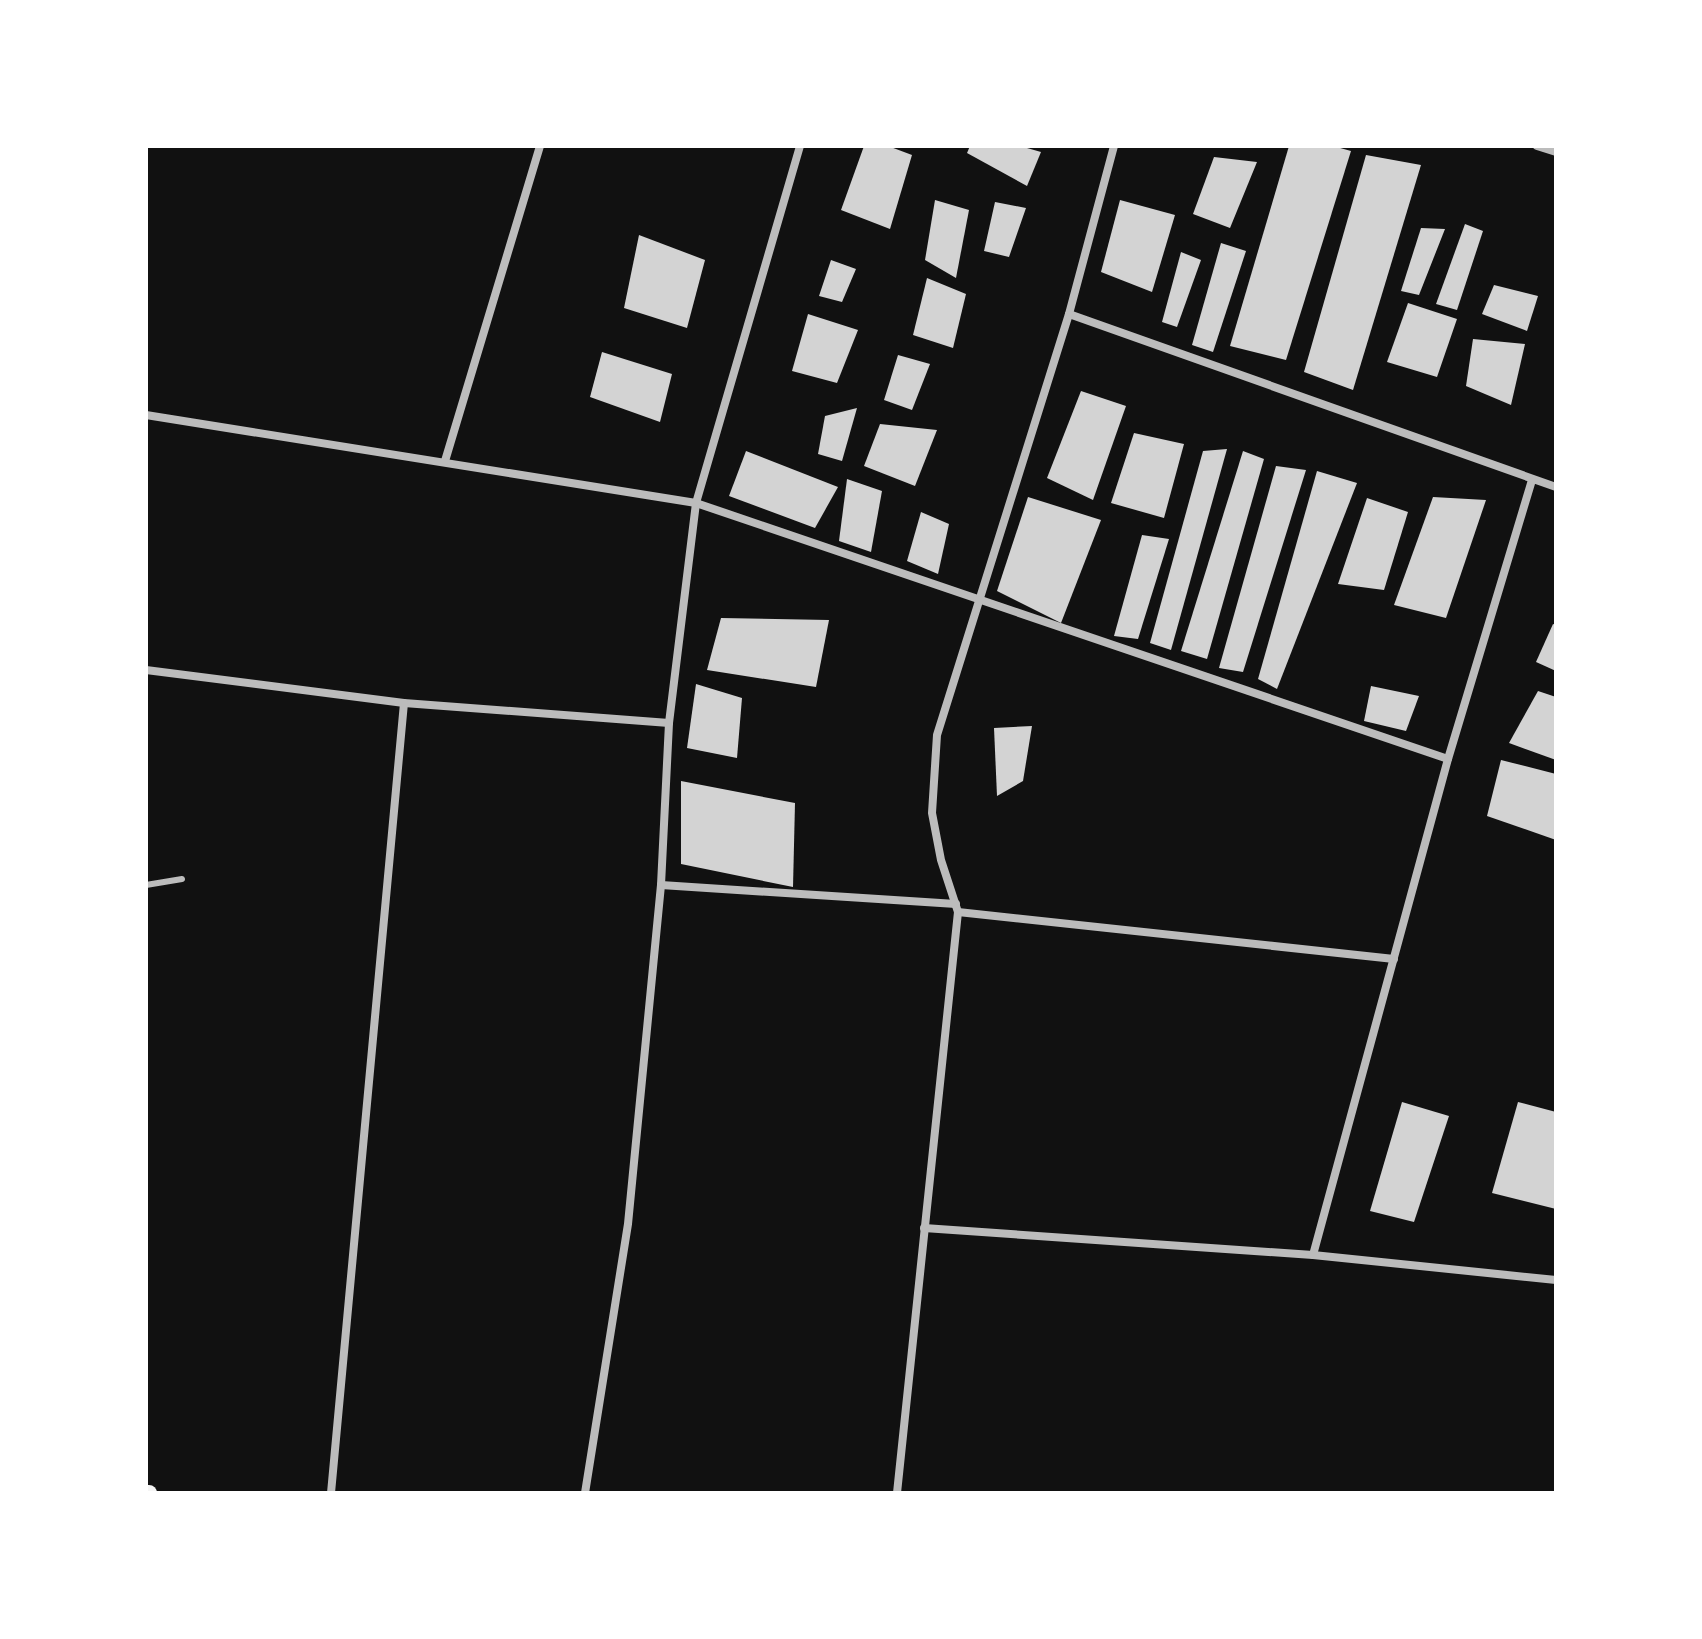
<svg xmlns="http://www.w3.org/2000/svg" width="1702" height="1639" viewBox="0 0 1702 1639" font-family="Helvetica,sans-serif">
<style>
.building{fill:#d3d3d3}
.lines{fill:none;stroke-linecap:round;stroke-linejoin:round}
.service{stroke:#bcbcbc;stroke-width:6}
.minor{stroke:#bcbcbc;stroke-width:8}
.secondary{stroke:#f5f5f5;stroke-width:16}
</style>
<rect width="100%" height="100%" fill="#111"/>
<g class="building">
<polygon points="864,146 888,146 912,155 890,229 841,210"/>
<polygon points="970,146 1020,146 1041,152 1027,186 967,153"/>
<polygon points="1289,146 1333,146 1351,151 1286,360 1230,346"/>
<polygon points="1366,155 1421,165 1353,390 1304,372"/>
<polygon points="1214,157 1257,162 1230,228 1193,214"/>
<polygon points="935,200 969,210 956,278 925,260"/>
<polygon points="1120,200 1175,215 1152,292 1101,272"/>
<polygon points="995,202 1026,208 1009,257 984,251"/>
<polygon points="1465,224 1483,231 1457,310 1436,304"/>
<polygon points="1421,228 1445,229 1419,295 1401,291"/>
<polygon points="639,235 705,260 687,328 624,308"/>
<polygon points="1221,243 1246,251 1213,352 1192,345"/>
<polygon points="1181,252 1201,260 1177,327 1162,322"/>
<polygon points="831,260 856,269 842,302 819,296"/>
<polygon points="927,278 966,294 953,348 913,335"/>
<polygon points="1494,285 1538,296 1527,331 1482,314"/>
<polygon points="1408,303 1457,319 1437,377 1387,362"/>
<polygon points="808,314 858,330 837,383 792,371"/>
<polygon points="1473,339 1525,344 1511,405 1466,386"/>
<polygon points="602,352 672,374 660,422 590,397"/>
<polygon points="898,355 930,364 912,410 884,400"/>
<polygon points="1081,391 1126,406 1093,500 1047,478"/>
<polygon points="857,408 842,461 818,454 825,416"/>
<polygon points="880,424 937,430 915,486 864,466"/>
<polygon points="1134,433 1184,444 1164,518 1111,503"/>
<polygon points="1227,449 1171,650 1150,643 1203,451"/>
<polygon points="746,451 838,487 815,528 729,496"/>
<polygon points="1243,451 1264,459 1207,659 1181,651"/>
<polygon points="1276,466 1306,470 1243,672 1219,668"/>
<polygon points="1317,471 1357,483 1277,689 1258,679"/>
<polygon points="847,479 882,491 871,552 839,541"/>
<polygon points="1028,497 1101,520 1061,623 997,591"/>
<polygon points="1433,497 1486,500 1446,618 1394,605"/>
<polygon points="1367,498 1408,512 1384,590 1338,584"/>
<polygon points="921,512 949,524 938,574 907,561"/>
<polygon points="1142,535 1169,539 1138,639 1114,636"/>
<polygon points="721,618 829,620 816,687 707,670"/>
<polygon points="1553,624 1556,625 1556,671 1536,662"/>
<polygon points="696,684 742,698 737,758 687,748"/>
<polygon points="1371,686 1419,696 1406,731 1364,721"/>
<polygon points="1538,691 1556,697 1556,760 1509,743"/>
<polygon points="1032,726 1023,781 997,796 994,728"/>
<polygon points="1501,760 1556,774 1556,840 1487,816"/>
<polygon points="681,781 795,803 793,887 681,864"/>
<polygon points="1402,1102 1449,1116 1414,1222 1370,1211"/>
<polygon points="1518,1102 1556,1112 1556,1209 1492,1193"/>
</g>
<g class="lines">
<polyline class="service" points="146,885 182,879"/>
<g class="minor">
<polyline points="1537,146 1556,152"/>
<polyline points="1069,314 1556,487"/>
<polyline points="146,415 696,503 1448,759"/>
<polyline points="445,461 540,146"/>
<polyline points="146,670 404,703 669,723"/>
<polyline points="661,885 956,904"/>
<polyline points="958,912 1394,959"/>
<polyline points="924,1228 1313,1255 1556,1280"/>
<polyline points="1313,1255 1448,759 1532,480"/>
<polyline points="331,1493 404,703"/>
<polyline points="585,1493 628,1224 661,885 669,723 696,503 800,146"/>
<polyline points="897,1493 958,912 941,860 932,813 937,735 1069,314 1114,146"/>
</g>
<polyline class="secondary" points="146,1493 149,1493"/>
</g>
<rect width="1702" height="1639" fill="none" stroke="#ffffff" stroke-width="296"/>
</svg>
